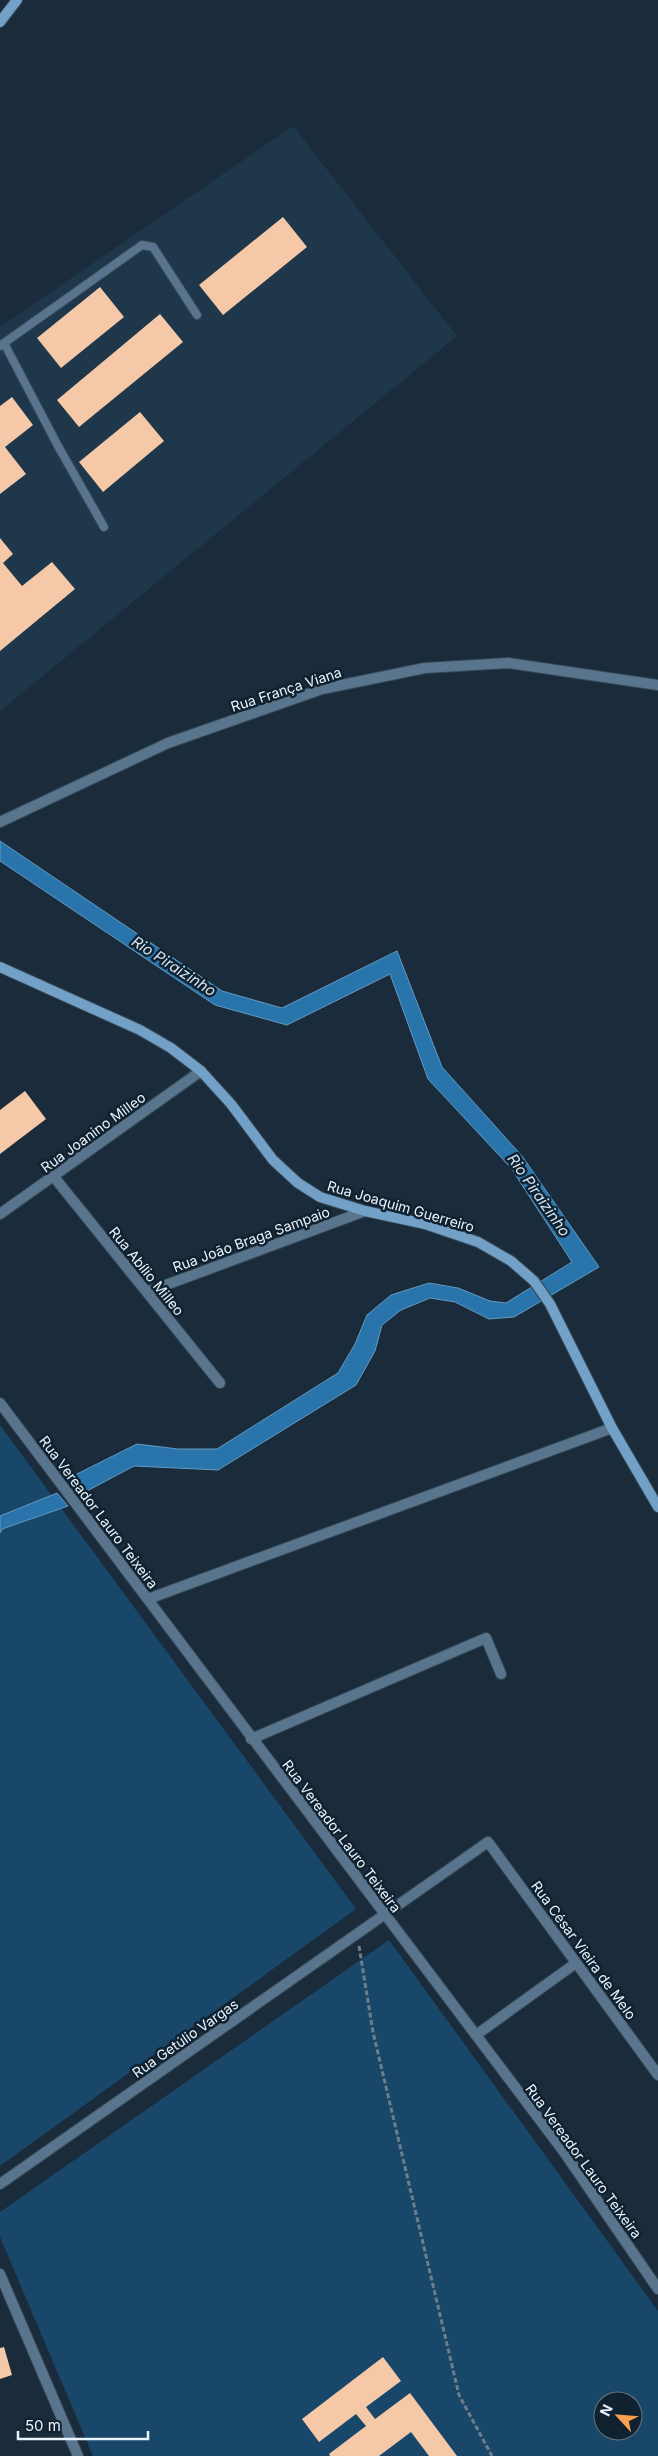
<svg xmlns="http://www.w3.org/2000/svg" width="658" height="2456" viewBox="0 0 658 2456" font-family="Inter,sans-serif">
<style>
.built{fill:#1e374a}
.green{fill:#184769;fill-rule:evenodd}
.water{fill:#2974aa;stroke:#639ac3}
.building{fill:#f5c9a8}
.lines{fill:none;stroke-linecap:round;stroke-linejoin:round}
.lane-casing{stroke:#374856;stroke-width:10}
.street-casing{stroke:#374856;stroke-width:12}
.secondary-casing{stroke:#374856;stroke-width:12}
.path{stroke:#6f7e8b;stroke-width:3;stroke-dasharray:5 2.5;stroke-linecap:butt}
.lane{stroke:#59758d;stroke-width:8}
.street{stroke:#59758d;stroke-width:10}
.secondary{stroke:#72a0c6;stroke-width:10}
.labels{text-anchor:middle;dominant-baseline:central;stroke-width:5;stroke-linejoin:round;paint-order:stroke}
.street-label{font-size:14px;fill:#e9f4fe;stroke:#102230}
.water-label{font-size:15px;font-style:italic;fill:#d3e5f4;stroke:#102230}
</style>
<rect width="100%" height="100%" fill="#1a2c3b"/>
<polygon class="built" points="293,126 457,336 0,711 0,327"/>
<g class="green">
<polygon points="0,1425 356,1909 0,2166"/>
<path d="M389,1940L658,2311V2456H93L0,2237V2212ZM603,2401H633V2431H603Z"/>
</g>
<g class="water">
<polygon points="0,841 222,991 282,1008 397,951 442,1067 522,1156 599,1267 514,1317 489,1319 455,1302 430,1298 401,1310 382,1325 375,1351 356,1385 218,1470 134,1466 87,1491 75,1475 137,1444 178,1449 217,1449 338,1373 355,1344 367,1315 391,1295 429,1283 458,1288 490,1301 506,1303 572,1262 511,1168 428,1079 390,974 287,1025 215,1005 0,861"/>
<polygon points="57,1493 68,1506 2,1529 0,1533 0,1516"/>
</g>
<g class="building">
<polygon points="283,217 307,247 223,315 199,285"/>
<polygon points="100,287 124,317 61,368 37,338"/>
<polygon points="160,314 183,342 79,427 57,400"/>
<polygon points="12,397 33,425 5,447 26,474 0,494 0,406"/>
<polygon points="140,412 164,441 103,492 79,462"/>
<polygon points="0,538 13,554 3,563 22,586 52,562 75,589 0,651"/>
<polygon points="25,1091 46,1119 0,1154 0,1110"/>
<polygon points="4,2347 12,2375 0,2379 0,2348"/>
<polygon points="383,2357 401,2381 366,2407 375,2419 410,2393 457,2456 429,2456 411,2432 379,2456 330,2456 329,2454 366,2426 356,2414 319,2442 302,2419"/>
</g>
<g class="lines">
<defs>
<g id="lane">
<polyline points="4,343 58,446 104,527"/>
<polyline points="0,346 142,245 153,247 197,315"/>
</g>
<g id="street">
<polyline points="0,822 168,743 322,689 425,668 508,663 658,685"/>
<polyline points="54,1177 220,1383"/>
<polyline points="0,1214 201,1071"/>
<polyline points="147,1292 365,1211"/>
<polyline points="0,1403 564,2152 658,2289"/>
<polyline points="148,1599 612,1428"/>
<polyline points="251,1739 486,1638 501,1674"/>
<polyline points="476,2035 576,1963"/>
<polyline points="0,2184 488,1842 658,2075"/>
<polyline points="0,2274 78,2456"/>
</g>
<g id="secondary">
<polyline points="0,22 17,0"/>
<polyline points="0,967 140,1030 171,1048 201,1071 231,1104 273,1160 298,1183 320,1197 365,1211 425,1224 478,1242 511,1261 534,1281 550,1304 612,1428 658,1507"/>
</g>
</defs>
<use href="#lane" class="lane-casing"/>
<use href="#street" class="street-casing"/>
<use href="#secondary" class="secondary-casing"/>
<polyline class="path" points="359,1946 373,2032 459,2395 492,2456"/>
<use href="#lane" class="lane"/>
<use href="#street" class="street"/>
<use href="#secondary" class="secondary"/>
</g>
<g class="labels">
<g class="street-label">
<text transform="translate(286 689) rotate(-18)">Rua França Viana</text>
<text transform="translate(93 1132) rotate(-36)">Rua Joanino Milleo</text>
<text transform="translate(401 1206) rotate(16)">Rua Joaquim Guerreiro</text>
<text transform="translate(251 1239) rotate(-20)">Rua João Braga Sampaio</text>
<text transform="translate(147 1271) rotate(51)">Rua Abílio Milleo</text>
<text transform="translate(99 1512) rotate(53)">Rua Vereador Lauro Teixeira</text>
<text transform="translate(342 1836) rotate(53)">Rua Vereador Lauro Teixeira</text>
<text transform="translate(584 1950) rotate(54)">Rua César Vieira de Melo</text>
<text transform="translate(185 2038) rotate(-35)">Rua Getúlio Vargas</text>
<text transform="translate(584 2161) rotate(54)">Rua Vereador Lauro Teixeira</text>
</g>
<g class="water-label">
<text transform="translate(174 966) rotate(33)">Rio Piraizinho</text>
<text transform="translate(539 1195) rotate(55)">Rio Piraizinho</text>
</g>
</g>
<g transform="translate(618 2416) rotate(296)"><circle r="24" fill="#102230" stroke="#677682"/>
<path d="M0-4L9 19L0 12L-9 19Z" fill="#fa9f4f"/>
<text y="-8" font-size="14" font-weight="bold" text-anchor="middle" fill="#e9f4fe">N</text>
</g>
<path d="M18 2431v8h130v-8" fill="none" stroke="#e9f4fe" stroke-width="2.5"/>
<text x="25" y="2431" font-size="15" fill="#e9f4fe" stroke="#102230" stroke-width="4" paint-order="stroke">50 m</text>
</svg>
